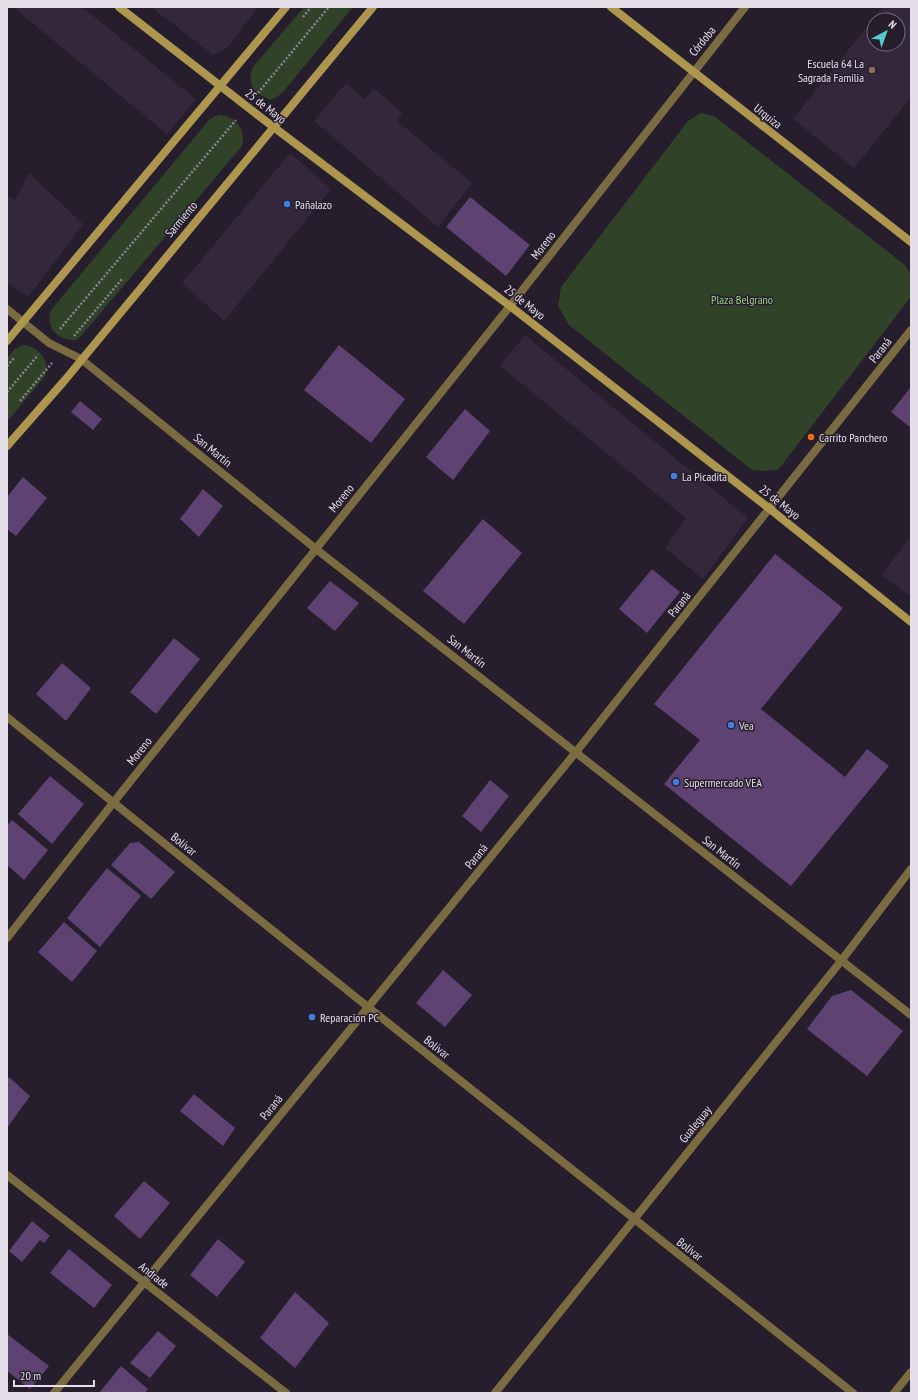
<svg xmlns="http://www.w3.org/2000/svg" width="918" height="1400" viewBox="0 0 918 1400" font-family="'PT Sans Narrow',sans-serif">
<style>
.built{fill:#33273c;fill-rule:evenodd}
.green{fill:#304329}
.building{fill:#5d4272}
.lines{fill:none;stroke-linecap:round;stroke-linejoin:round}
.path{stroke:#8b8491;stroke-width:2.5;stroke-dasharray:2 2;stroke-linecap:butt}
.street{stroke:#7a6c40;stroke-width:8}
.secondary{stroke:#ad964d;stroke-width:8}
.education-dot{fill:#8d6e63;stroke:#261d2d;stroke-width:1.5}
.shop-dot{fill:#3f7fe0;stroke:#261d2d;stroke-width:1.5}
.food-dot{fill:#e8710a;stroke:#261d2d;stroke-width:1.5}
.labels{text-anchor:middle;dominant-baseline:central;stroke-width:3;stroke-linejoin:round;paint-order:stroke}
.street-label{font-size:12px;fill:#e5dfea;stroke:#261d2d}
.poi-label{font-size:12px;fill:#e5dfea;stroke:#261d2d;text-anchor:start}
.park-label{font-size:12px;fill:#9cd189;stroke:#261d2d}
</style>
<rect width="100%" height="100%" fill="#261d2d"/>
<g class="built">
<polygon points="13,7 82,7 196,99 167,134"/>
<polygon points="151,7 258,7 226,49 213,55"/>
<path d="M883,7H909L911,9V97L854,168L793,119ZM874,20H898V44H874Z"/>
<polygon points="346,83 365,99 374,88 402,113 397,121 472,183 438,227 314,121"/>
<polygon points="290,153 331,189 224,321 182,283"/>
<polygon points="29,173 83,224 28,297 7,282 7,195 15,200"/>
<polygon points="525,335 748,518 703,579 665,548 686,518 500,366"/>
<polygon points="911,536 911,597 882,575"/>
</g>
<g class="green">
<path d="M304,7H353L283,92L277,97L270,100C255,94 245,84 253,67Z"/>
<polygon points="701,113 714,116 905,265 911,275 910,298 778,470 764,471 752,470 569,325 558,306 561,287 688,121"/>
<path d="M218,115C234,115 247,129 242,146L81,336L76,340C58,341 45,328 51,310L210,119Z"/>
<path d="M22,345C38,346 51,360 45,376L7,422V358L15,349Z"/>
</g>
<g class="building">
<polygon points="470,197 530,245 506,276 446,227"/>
<polygon points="339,345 405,399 371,443 304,390"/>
<polygon points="911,387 911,428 891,412"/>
<polygon points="80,401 102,419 93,430 71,412"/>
<polygon points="465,409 490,431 453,480 426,457"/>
<polygon points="23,477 47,498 16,536 7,529 7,497"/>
<polygon points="203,489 223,506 199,537 180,519"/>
<polygon points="483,519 522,553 464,624 423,591"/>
<polygon points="775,554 843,608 761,709 845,777 867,749 889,766 791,886 664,784 700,740 654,704"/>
<polygon points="652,569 680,592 647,633 619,609"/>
<polygon points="330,581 359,603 335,631 307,608"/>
<polygon points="174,638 200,659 156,714 130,692"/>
<polygon points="62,663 91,688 66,721 36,694"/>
<polygon points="50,776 84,804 52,844 18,814"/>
<polygon points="490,780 509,796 481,832 462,816"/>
<polygon points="12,820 48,850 24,880 7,865 7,826"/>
<polygon points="139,842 175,872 151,899 111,865 130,843"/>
<polygon points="107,868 141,896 100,947 67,918"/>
<polygon points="64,922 97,951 72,982 38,952"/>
<polygon points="443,970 472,995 445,1027 416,1003"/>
<polygon points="851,990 903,1031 867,1076 807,1029 832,996"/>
<polygon points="9,1077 30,1096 7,1128 7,1080"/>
<polygon points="194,1094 235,1128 223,1146 180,1111"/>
<polygon points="144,1181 170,1203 140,1239 114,1216"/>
<polygon points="32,1221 50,1236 44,1243 40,1240 22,1262 9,1251"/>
<polygon points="218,1239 245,1262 217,1297 190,1275"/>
<polygon points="69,1249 112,1285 94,1308 50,1273"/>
<polygon points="295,1292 329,1323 295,1368 260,1338"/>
<polygon points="158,1331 176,1346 150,1378 130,1363"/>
<polygon points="7,1334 49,1366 30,1389 7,1371"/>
<polygon points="121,1366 148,1389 145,1393 99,1393"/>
</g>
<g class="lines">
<g class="path">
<polyline points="303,17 311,7"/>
<polyline points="258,93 329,7"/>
<polyline points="60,329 236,120"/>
<polyline points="74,336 122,279"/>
<polyline points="7,366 14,358"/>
<polyline points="7,392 38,355"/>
<polyline points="20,401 52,363"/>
</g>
<g class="street">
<polyline points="7,309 49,343 81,359 316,549 911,1015"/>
<polyline points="7,717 368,1007 853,1393"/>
<polyline points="7,938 113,803 510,306 745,7"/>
<polyline points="7,1175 286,1393"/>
<polyline points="54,1393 576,752 911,330"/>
<polyline points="495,1393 841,961 911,869"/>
<polyline points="894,1393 911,1372"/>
</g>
<g class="secondary">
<polyline points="119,7 259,116 510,306 770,509 911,622"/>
<polyline points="611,7 911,242"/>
<polyline points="7,341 286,7"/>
<polyline points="7,446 65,380 373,7"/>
</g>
</g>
<circle class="education-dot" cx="872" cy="70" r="4"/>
<g class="shop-dot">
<circle cx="287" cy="204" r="4"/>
<circle cx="674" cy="476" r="4"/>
<circle cx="731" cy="725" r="4"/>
<circle cx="676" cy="782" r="4"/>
<circle cx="312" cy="1017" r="4"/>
</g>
<circle class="food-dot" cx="811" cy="437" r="4"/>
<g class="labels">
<g class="street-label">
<text transform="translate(702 41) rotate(-51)">Córdoba</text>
<text transform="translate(266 106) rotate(38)">25 de Mayo</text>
<text transform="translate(768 116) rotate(38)">Urquiza</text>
<text transform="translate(181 219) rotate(-50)">Sarmiento</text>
<text transform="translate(543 245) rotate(-52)">Moreno</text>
<text transform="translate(525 302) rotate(38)">25 de Mayo</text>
<text transform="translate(880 350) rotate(-52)">Paraná</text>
<text transform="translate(213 450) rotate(39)">San Martín</text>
<text transform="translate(341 498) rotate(-51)">Moreno</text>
<text transform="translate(780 502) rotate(38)">25 de Mayo</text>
<text transform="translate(679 604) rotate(-51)">Paraná</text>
<text transform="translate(467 651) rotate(38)">San Martín</text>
<text transform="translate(139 751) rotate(-51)">Moreno</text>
<text transform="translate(184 844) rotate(39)">Bolívar</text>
<text transform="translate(722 852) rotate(38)">San Martín</text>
<text transform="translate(476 856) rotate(-51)">Paraná</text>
<text transform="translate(437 1047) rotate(39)">Bolívar</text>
<text transform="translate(271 1107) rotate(-51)">Paraná</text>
<text transform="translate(695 1124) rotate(-51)">Gualeguay</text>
<text transform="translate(690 1249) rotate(38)">Bolívar</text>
<text transform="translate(154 1275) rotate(38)">Andrade</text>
</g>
<g class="poi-label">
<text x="864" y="63" text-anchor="end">Escuela 64 La<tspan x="864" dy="14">Sagrada Familia</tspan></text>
<text x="295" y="204">Pañalazo</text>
<text x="819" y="437">Carrito Panchero</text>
<text x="682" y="476">La Picadita</text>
<text x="739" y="725">Vea</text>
<text x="684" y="782">Supermercado VEA</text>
<text x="320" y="1017">Reparacion PC</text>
</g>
<g class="park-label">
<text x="742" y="299">Plaza Belgrano</text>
</g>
</g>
<rect width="918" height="1400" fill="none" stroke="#e5dfea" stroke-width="16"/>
<g transform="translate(886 32) rotate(41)"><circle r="19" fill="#261d2d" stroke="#726b79"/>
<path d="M0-3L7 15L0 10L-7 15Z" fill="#53cdcb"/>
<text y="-6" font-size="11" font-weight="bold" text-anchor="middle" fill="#e5dfea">N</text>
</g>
<path d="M14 1380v6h80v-6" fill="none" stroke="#e5dfea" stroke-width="2"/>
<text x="20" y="1380" font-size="12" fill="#e5dfea" stroke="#261d2d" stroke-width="3" paint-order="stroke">20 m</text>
</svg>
